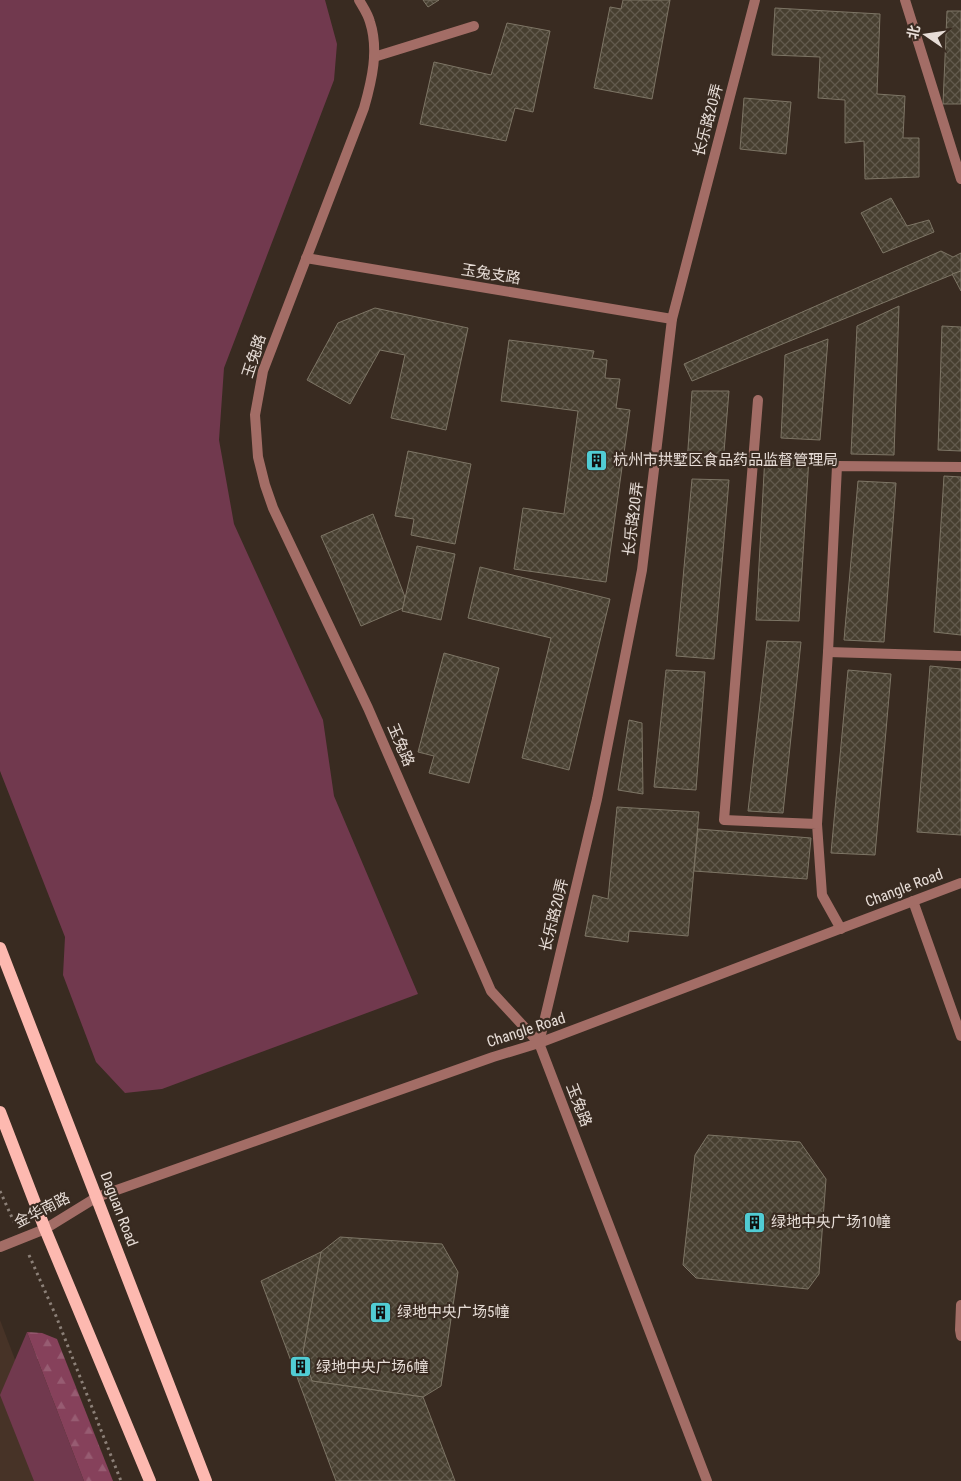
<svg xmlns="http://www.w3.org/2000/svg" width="961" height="1481" viewBox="0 0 961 1481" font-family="'Roboto Condensed','Noto Sans SC',sans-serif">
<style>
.built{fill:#473327}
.grass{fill:#71394e}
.forest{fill:url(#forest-firs)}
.building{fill:url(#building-cross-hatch);stroke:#7d7565}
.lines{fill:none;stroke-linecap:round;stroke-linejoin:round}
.path{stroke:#8c8078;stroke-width:3;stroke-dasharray:2.5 4;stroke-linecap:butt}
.service{stroke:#a36d66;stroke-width:10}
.minor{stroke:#a36d66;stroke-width:10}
.tertiary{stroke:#a36d66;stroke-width:10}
.primary{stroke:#fdb9b0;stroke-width:12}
.labels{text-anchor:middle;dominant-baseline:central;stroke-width:4.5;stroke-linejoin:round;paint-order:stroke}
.street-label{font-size:15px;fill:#e7ddd7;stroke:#392b21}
.poi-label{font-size:15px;fill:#e7ddd7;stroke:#392b21;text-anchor:start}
</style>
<defs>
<pattern id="forest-firs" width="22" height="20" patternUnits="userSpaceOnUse" patternTransform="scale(1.25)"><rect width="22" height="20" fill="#86415b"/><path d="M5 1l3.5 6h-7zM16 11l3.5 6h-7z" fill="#975c72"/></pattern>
<pattern id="building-cross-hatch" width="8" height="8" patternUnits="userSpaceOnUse" patternTransform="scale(1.25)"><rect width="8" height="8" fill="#473f30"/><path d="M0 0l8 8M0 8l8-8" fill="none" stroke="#625a4d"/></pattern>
</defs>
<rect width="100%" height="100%" fill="#392b21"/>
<polygon class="built" points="0,1320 61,1481 0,1481"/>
<g class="grass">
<polygon points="0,0 325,0 337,44 334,80 224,368 219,440 234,524 323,720 334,796 418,994 162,1089 125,1093 96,1062 63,975 65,937 0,771"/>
<polygon points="27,1332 84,1481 34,1481 0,1395"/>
</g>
<polygon class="forest" points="27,1332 42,1333 57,1339 113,1481 84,1481"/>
<g class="building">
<polygon points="423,0 439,0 428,7"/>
<polygon points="623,0 670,0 652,99 594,88 610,7 621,9"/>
<polygon points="775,8 880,14 877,94 905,96 903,138 919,138 919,177 865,179 864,141 845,143 845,100 818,98 820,57 772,55"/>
<polygon points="947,11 961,11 961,104 943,104"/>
<polygon points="507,23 550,31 533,112 515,108 506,141 420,124 434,62 491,75"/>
<polygon points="744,98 791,102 786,154 740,149"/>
<polygon points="891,198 907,226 929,220 934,232 883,253 861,213"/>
<polygon points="941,251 953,257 961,253 961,271 692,381 684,364"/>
<polygon points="961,271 961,291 952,274"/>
<polygon points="899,306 894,455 851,454 857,326"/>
<polygon points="375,308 468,328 446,430 391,418 405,355 380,350 350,404 307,380 338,323"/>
<polygon points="942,326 961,327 961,451 938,450"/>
<polygon points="828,339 820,440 781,438 785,355"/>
<polygon points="509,340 594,351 592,358 607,360 605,378 620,379 616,408 630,410 606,582 514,569 523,508 564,514 578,411 501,401"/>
<polygon points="692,391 729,391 723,464 687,463"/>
<polygon points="408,451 471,464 455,544 411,535 414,519 395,516"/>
<polygon points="765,455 809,457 799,621 756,620"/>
<polygon points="944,476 961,477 961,635 934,632"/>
<polygon points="692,479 729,480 714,659 676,656"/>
<polygon points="858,481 896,483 884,642 844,640"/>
<polygon points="373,514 405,597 403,608 361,626 321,536"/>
<polygon points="417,546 455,554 441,620 402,611"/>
<polygon points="480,567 610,599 569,770 522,758 551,638 468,618"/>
<polygon points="767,641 801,642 783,813 748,811"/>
<polygon points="444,653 499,668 469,783 429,773 434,756 418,752"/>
<polygon points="930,666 961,669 961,835 917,832"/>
<polygon points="666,670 705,672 696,790 654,787"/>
<polygon points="848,670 891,674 875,855 831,853"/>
<polygon points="629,720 642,723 643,794 618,790"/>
<polygon points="617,807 699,812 688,936 629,931 628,942 585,936 593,895 608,899"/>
<polygon points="698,829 811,838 807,879 694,871"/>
<polygon points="708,1135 800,1142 826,1179 819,1274 808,1289 696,1278 683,1265 695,1155"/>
<polygon points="340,1237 442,1244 458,1272 441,1386 423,1397 312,1381 303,1352 321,1252"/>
<polygon points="321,1252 303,1352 312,1381 423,1397 455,1481 336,1481 261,1281"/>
</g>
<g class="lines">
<g class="path">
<polyline points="0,1191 14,1222"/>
<polyline points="29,1255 56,1316 121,1481"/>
</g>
<g class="service">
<polyline points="905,0 961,179"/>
<polyline points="374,57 474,26"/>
<polyline points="306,258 672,319"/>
<polyline points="758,400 724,820 817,824 822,895 841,929"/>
<polyline points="828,652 961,656"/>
<polyline points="817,824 828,652 837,466 961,467"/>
</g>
<g class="minor">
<path d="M359,0C363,7 368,14 370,22C379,50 372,80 364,108L263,371L255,415L258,457L265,485L273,508L368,708L491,991L539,1043L707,1481"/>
<polyline points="913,901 961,1036"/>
<polyline points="539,1043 597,799 642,570 672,319 755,0"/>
<polyline points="961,1305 960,1330 961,1336"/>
</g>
<polyline class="tertiary" points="0,1247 45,1229 97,1197 493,1057 539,1043 961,883"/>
<g class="primary">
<polyline points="0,948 206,1481"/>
<polyline points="0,1112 45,1229 150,1481"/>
</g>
</g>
<defs>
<symbol id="building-square" viewBox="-11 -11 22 22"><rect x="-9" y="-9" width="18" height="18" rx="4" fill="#51ccd4" stroke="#392b21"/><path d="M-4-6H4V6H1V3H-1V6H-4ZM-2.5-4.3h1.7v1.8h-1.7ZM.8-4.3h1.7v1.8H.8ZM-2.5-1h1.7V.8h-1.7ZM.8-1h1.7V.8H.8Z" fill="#111"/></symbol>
</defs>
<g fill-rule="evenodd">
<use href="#building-square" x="584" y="448" width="25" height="25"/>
<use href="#building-square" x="742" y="1210" width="25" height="25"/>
<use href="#building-square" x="368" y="1300" width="25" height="25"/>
<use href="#building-square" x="288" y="1354" width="25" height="25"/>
</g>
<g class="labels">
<g class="street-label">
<text transform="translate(708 120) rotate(-75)">长乐路20弄</text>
<text transform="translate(491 274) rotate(9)">玉兔支路</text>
<text transform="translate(254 356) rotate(-72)">玉兔路</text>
<text transform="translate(633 519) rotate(-83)">长乐路20弄</text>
<text transform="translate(401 745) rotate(67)">玉兔路</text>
<text transform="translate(904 888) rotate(-21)">Changle Road</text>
<text transform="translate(554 915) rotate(-76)">长乐路20弄</text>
<text transform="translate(526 1030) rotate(-18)">Changle Road</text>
<text transform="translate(579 1105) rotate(69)">玉兔路</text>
<text transform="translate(119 1209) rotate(69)">Daguan Road</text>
<text transform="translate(42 1210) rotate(-27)">金华南路</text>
</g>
<g class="poi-label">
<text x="613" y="460">杭州市拱墅区食品药品监督管理局</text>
<text x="771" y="1222">绿地中央广场10幢</text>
<text x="397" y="1312">绿地中央广场5幢</text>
<text x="316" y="1367">绿地中央广场6幢</text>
</g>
</g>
<g transform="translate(926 35) rotate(283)" stroke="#392b21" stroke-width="4" paint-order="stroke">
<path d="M0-4L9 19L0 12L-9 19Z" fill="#e7ddd7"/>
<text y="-8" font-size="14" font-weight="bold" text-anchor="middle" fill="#e7ddd7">北</text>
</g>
</svg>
